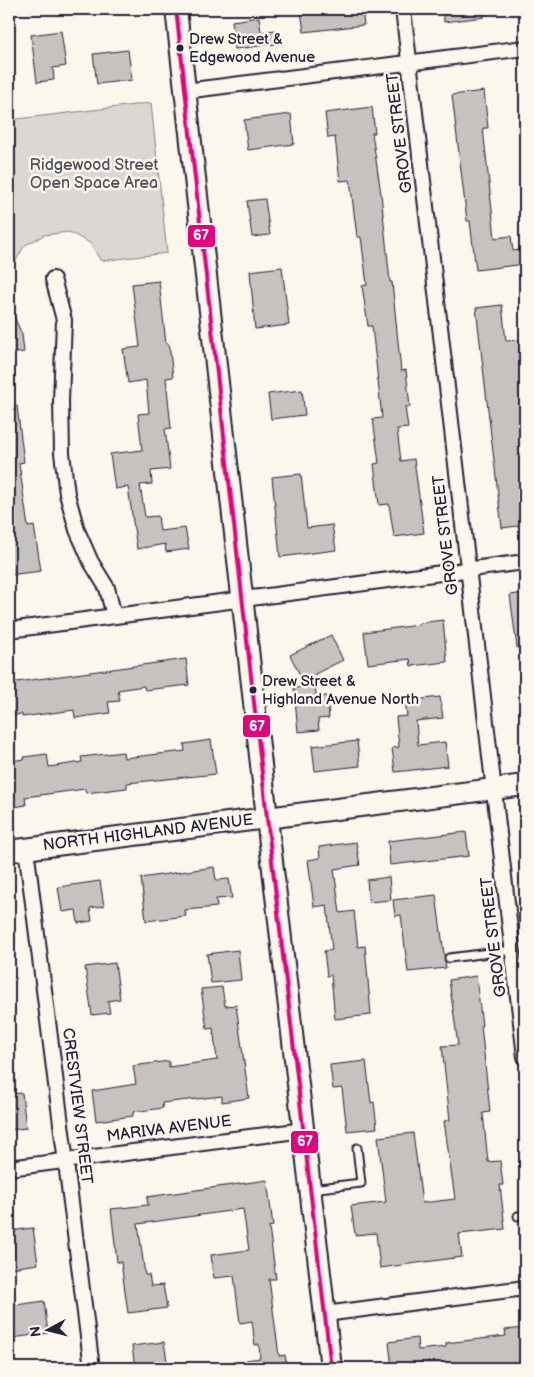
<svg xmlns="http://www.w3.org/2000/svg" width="534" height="1377" viewBox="0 0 534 1377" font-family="'Balsamiq Sans',sans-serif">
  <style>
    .green { fill: #dbd8d3; stroke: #7e7d87 }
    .building { fill: #c6c2c0; stroke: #22223b }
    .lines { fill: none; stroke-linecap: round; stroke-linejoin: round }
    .lane-casing { stroke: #22223b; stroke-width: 11 }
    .street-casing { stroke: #22223b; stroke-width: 18 }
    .secondary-casing { stroke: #22223b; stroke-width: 24 }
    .lane { stroke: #fbf7ec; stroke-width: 7 }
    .street { stroke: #fbf7ec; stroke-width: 14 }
    .secondary { stroke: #fbf7ec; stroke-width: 20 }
    .bus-1-casing { stroke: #fbf7ec; stroke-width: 8 }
    .bus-1 { stroke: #e5007d; stroke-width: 4 }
    .bus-dot { fill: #22223b; stroke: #fbf7ec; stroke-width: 2 }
    .labels { text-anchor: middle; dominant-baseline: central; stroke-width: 5; stroke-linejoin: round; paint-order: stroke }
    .bus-label { font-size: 15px; fill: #22223b; stroke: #fbf7ec; text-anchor: start }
    .street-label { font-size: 16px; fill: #22223b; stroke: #fbf7ec }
    .park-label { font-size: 16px; fill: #505061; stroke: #fbf7ec }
    .line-badge { stroke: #fbf7ec; stroke-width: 2 }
    .badge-label { font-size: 14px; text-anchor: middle; font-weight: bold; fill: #fff }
  </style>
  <rect width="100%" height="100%" fill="#fbf7ec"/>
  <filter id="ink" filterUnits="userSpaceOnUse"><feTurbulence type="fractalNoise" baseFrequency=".02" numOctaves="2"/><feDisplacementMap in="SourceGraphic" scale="10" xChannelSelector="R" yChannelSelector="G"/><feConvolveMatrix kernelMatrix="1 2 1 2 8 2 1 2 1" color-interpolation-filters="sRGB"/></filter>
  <g filter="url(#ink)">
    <polygon class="green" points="151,103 167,253 101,261 90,243 69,232 44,235 24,246 12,268 9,268 9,120"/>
    <g class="building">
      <polygon points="320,9 362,9 364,25 304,32 301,11"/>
      <polygon points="443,9 484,9 484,17 444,22"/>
      <polygon points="259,17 261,32 275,30 277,44 235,49 232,21"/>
      <polygon points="61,31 66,66 53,68 54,80 37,82 31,35"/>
      <polygon points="128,50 132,80 97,84 93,54"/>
      <polygon points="484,91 488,128 483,128 495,238 511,236 513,251 525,249 525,264 476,270 470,221 467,221 452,95"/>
      <polygon points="372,107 375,133 372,133 381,194 390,282 392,282 401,371 406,370 410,407 405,407 408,428 397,429 401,461 414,459 424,533 394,537 389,504 379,505 374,464 379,463 373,419 382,418 372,326 368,326 362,286 367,285 361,237 357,237 350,180 340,181 335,137 328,138 325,113"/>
      <polygon points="291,114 294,144 248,150 244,120"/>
      <polygon points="265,199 270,235 252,237 247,201"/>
      <polygon points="282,267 289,325 255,329 250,271"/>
      <polygon points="159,281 166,344 169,344 173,377 166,378 171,428 165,429 170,469 151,471 152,484 140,485 145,517 158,516 160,531 185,528 189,549 166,552 165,544 137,549 128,487 115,489 110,454 142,450 138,414 149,413 146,380 128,383 123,349 140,347 132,284"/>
      <polygon points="502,305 506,341 519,340 525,390 525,525 502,528 476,308"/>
      <polygon points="9,306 22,334 24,352 9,354"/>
      <polygon points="302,390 305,415 271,419 268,394"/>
      <polygon points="17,406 24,462 19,463 28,527 34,526 41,571 9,575 9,407"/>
      <polygon points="301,474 307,528 332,525 336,550 280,557 272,477"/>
      <polygon points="525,593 525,647 517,648 510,595"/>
      <polygon points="443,620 447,662 411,666 410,659 368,664 364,632 419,625 419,623"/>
      <polygon points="331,635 343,660 315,674 316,697 327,696 329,718 318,719 319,730 298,732 294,688 306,687 290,655"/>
      <polygon points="186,659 189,685 145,690 144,686 118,690 120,701 108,702 110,713 75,718 74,710 22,717 22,714 9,716 9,683"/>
      <polygon points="440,697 443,718 416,721 418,745 445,742 448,766 395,772 392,748 399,747 396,717 407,716 405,701"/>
      <polygon points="211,740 216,774 127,783 127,788 86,793 85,789 25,797 26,805 9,808 9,761 25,759 24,757 47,754 49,767 82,762 81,757 123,752 124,758 185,751 184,744"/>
      <polygon points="357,741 360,766 315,771 312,746"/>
      <polygon points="466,832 469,856 390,865 388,841"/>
      <polygon points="356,842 360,865 334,869 340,913 354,911 358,947 365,946 371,1015 335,1019 331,975 327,976 324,951 332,950 327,905 314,907 308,860 320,858 319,847"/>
      <polygon points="214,867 216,880 229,879 232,898 216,899 217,907 185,910 186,916 146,921 141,878"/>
      <polygon points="389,877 391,900 369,902 367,880"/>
      <polygon points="100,881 104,906 90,908 92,921 78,923 76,910 62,912 58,887"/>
      <polygon points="436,895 446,968 408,972 401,915 395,916 393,900"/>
      <polygon points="238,950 241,980 211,983 207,954"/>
      <polygon points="115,963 120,999 108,1001 110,1013 92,1015 85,967"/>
      <polygon points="476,976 482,1025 481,1025 490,1112 483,1113 488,1162 500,1161 503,1185 500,1185 505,1229 459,1234 462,1257 380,1268 376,1233 355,1235 351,1206 386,1202 378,1137 413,1133 422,1203 455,1199 444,1121 450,1120 442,1046 458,1045 449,980"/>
      <polygon points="222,987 225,1006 236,1005 249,1098 222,1102 222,1096 162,1103 163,1108 133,1112 133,1116 96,1121 92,1091 136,1084 133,1066 169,1061 169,1067 217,1060 213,1028 207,1029 201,989"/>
      <polygon points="366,1061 371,1103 374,1102 377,1128 347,1131 342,1088 333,1089 330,1065"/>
      <polygon points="22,1093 26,1128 9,1130 9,1094"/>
      <polygon points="267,1180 273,1226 269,1227 276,1279 269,1279 279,1356 285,1355 287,1368 246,1368 246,1360 260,1358 259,1344 255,1345 252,1321 240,1323 234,1276 214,1278 211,1255 249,1250 243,1209 138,1224 145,1275 149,1275 151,1286 163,1285 167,1308 128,1313 121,1262 117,1262 111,1209 148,1205 147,1197"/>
      <polygon points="33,1228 38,1264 11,1268 9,1231"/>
      <polygon points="44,1301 48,1333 12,1338 9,1306"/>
      <polygon points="525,1328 525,1362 490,1366 490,1368 462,1368 462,1364 428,1368 392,1368 389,1342 417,1338 418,1350 446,1347 446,1343 506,1336 505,1330"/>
      <polygon points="164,1342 168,1368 135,1368 132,1346"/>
    </g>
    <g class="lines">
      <defs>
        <g id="lane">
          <polyline points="449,958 513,950"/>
          <polyline points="311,1189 361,1183 357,1148"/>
          <polyline points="518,1216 525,1215"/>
        </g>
        <g id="street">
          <polyline points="403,9 525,1057"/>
          <polyline points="185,91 525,48"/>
          <polyline points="53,279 64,320 61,401 62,453 67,494 77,530 91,562 107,588 114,616"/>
          <polyline points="9,630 525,562"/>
          <polyline points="26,848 92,1368"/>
          <polyline points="9,1168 304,1130"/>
          <polyline points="325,1314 525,1288"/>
        </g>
        <g id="secondary">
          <polyline points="176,9 267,818 331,1368"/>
          <polyline points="9,851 525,785"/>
        </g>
      </defs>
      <use href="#lane" class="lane-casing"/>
      <use href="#street" class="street-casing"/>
      <use href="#secondary" class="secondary-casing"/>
      <use href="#lane" class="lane"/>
      <use href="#street" class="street"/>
      <use href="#secondary" class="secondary"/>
      <defs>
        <polyline id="bus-1" points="176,9 267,818 331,1368"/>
      </defs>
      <use href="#bus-1" class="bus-1-casing"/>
      <use href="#bus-1" class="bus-1"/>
    </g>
  </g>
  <g class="bus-dot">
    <circle cx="180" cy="48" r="4.5"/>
    <circle cx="253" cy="690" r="4.5"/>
  </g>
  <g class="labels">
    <g class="bus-label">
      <text x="189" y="39">Drew Street &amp;<tspan x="189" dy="18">Edgewood Avenue</tspan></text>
      <text x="262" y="681">Drew Street &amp;<tspan x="262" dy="18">Highland Avenue North</tspan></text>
    </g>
    <g class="street-label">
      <text transform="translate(400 133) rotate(-97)">GROVE STREET</text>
      <text transform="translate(446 535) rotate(-97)">GROVE STREET</text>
      <text transform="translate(148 833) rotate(-7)">NORTH HIGHLAND AVENUE</text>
      <text transform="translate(494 937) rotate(-97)">GROVE STREET</text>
      <text transform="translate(77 1106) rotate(83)">CRESTVIEW STREET</text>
      <text transform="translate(169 1129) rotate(-7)">MARIVA AVENUE</text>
    </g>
    <g class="park-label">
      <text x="94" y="165">Ridgewood Street<tspan x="94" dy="18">Open Space Area</tspan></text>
    </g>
  </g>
  <g class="line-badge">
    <rect x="187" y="224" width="29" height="24" rx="5" fill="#e5007d"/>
    <rect x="242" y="714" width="29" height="24" rx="5" fill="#e5007d"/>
    <rect x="290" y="1130" width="29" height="24" rx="5" fill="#e5007d"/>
  </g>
  <g class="badge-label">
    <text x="201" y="240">67</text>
    <text x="257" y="731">67</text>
    <text x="305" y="1146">67</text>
  </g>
  <rect width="534" height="1377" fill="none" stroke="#fbf7ec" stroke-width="30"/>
  <rect x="15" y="15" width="504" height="1347" fill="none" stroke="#22223b" stroke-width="2" filter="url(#ink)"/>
  <g transform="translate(48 1330) rotate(263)" stroke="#fbf7ec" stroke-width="4" paint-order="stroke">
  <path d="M0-4L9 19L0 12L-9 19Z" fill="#22223b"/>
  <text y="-8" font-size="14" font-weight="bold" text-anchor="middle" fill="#22223b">N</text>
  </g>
</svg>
